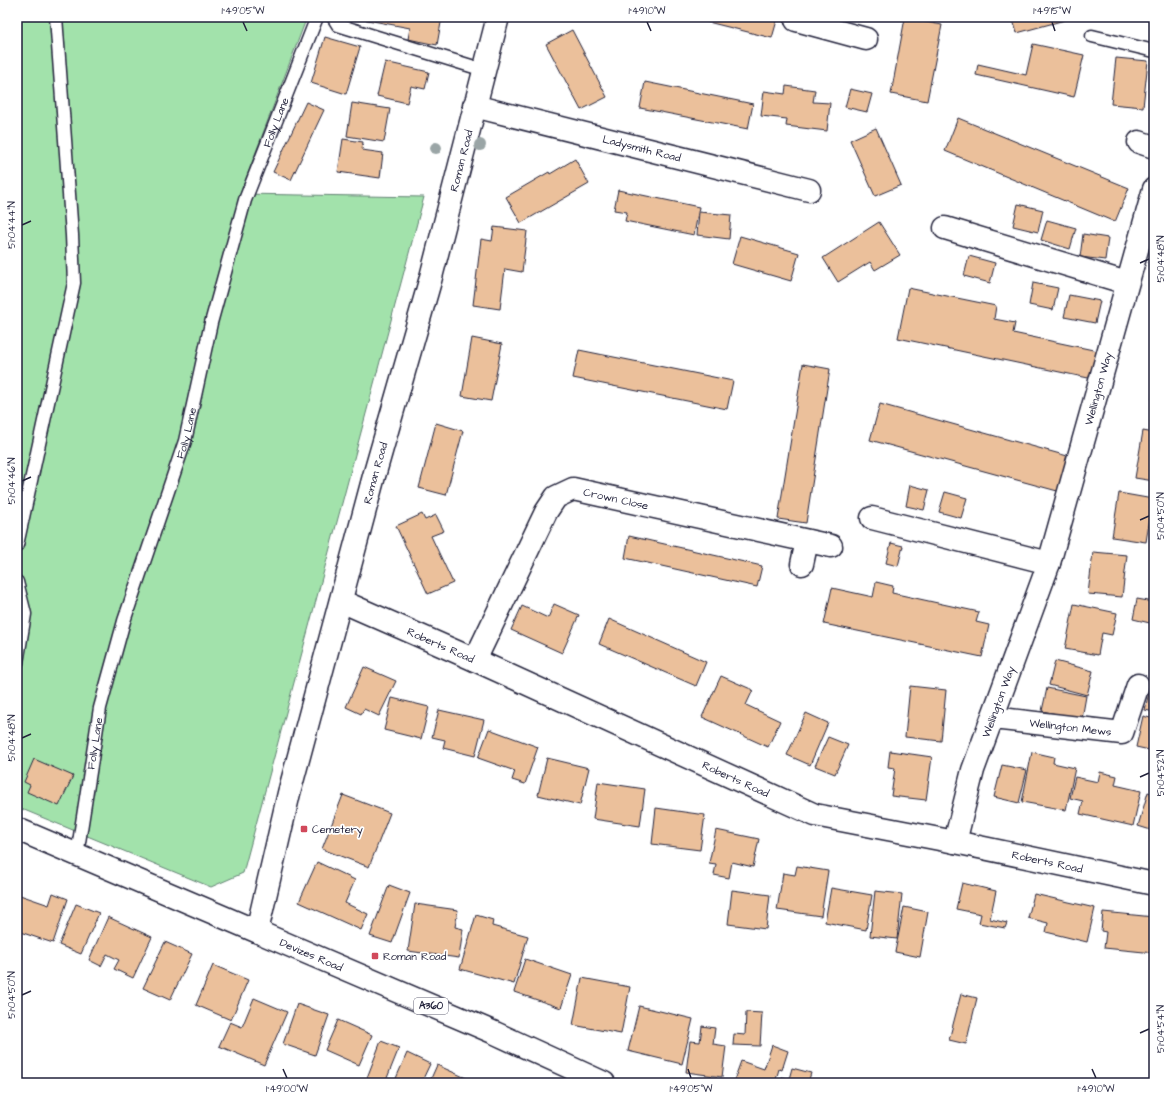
<svg xmlns="http://www.w3.org/2000/svg" width="1171" height="1100" viewBox="0 0 1171 1100" font-family="'Architects Daughter',sans-serif">
  <style>
    .green { fill: #a2e2ab; stroke: #628273 }
    .building { fill: #ebc09b; stroke: #22223b }
    .lines { fill: none; stroke-linecap: round; stroke-linejoin: round }
    .lane-casing { stroke: #22223b; stroke-width: 15 }
    .street-casing { stroke: #22223b; stroke-width: 25 }
    .primary-casing { stroke: #22223b; stroke-width: 25 }
    .lane { stroke: #fff; stroke-width: 12 }
    .street { stroke: #fff; stroke-width: 22 }
    .primary { stroke: #fff; stroke-width: 22 }
    .tree { fill: #9aa5a6 }
    .ticks { fill: none; stroke: #22223b; stroke-width: 1.5 }
    .poi-dot { fill: #d1495b; stroke: #fff; stroke-width: 1.5 }
    .labels { text-anchor: middle; dominant-baseline: central; stroke-width: 3.5; stroke-linejoin: round; paint-order: stroke }
    .shield { fill: #fff; stroke: #646476; stroke-width: 1 }
    .shield-label { font-size: 10px; font-weight: bold; fill: #22223b }
    .street-label { font-size: 11px; fill: #22223b; stroke: #fff }
    .poi-label { font-size: 11px; fill: #22223b; stroke: #fff; text-anchor: start }
    .neatline { fill: none; stroke: #22223b; stroke-width: 1.5 }
    .ticks-label { font-size: 10px; text-anchor: middle; fill: #22223b }
  </style>
  <rect width="100%" height="100%" fill="#fff"/>
  <filter id="ink" filterUnits="userSpaceOnUse"><feTurbulence type="fractalNoise" baseFrequency=".025" numOctaves="2"/><feDisplacementMap in="SourceGraphic" scale="8" xChannelSelector="R" yChannelSelector="G"/><feConvolveMatrix kernelMatrix="1 2 1 2 8 2 1 2 1" color-interpolation-filters="sRGB"/></filter>
  <g filter="url(#ink)">
    <polygon class="green" points="17,17 307,17 240,194 424,197 243,873 211,887 17,807"/>
    <g class="building">
      <polygon points="363,17 442,17 437,45 408,39 410,28 362,19"/>
      <polygon points="688,17 778,17 772,38"/>
      <polygon points="1012,17 1076,17 1017,33"/>
      <polygon points="905,18 942,25 927,101 891,94"/>
      <polygon points="572,30 607,97 581,110 546,44"/>
      <polygon points="325,37 360,47 346,94 311,83"/>
      <polygon points="1033,44 1084,55 1074,97 976,75 978,64 1026,75"/>
      <polygon points="1116,58 1148,61 1143,107 1111,104"/>
      <polygon points="385,62 429,72 425,89 411,86 407,103 377,96"/>
      <polygon points="645,82 753,104 748,129 640,108"/>
      <polygon points="786,86 815,90 813,102 830,103 827,131 786,126 787,119 761,116 764,91 785,94"/>
      <polygon points="850,89 872,94 867,112 845,107"/>
      <polygon points="306,102 324,110 291,180 273,172"/>
      <polygon points="352,103 390,109 384,142 347,136"/>
      <polygon points="958,118 1129,188 1115,222 945,151"/>
      <polygon points="876,128 901,185 875,196 850,140"/>
      <polygon points="343,139 363,142 362,150 383,153 380,178 338,172"/>
      <polygon points="575,159 589,184 521,223 506,197 549,172 550,174"/>
      <polygon points="618,190 699,207 694,235 625,221 627,212 614,210"/>
      <polygon points="1018,204 1043,210 1038,232 1013,226"/>
      <polygon points="699,212 731,215 729,239 697,235"/>
      <polygon points="1047,220 1076,228 1070,249 1041,240"/>
      <polygon points="879,222 900,255 875,270 870,262 838,282 823,258"/>
      <polygon points="494,227 527,231 522,272 505,269 500,309 473,305 481,239 492,241"/>
      <polygon points="1083,234 1108,238 1105,260 1080,257"/>
      <polygon points="740,236 799,253 791,281 732,264"/>
      <polygon points="969,256 995,263 990,283 964,276"/>
      <polygon points="1033,283 1058,288 1053,310 1029,305"/>
      <polygon points="908,288 996,306 994,319 1015,323 1013,333 1098,351 1093,379 898,338"/>
      <polygon points="1069,295 1100,301 1095,323 1064,317"/>
      <polygon points="472,338 502,344 491,401 462,396"/>
      <polygon points="579,350 733,381 727,409 573,378"/>
      <polygon points="803,364 830,369 806,523 778,519"/>
      <polygon points="1153,382 1154,382 1154,423 1151,423"/>
      <polygon points="880,404 1071,457 1061,492 870,440"/>
      <polygon points="436,423 463,431 446,495 419,488"/>
      <polygon points="1143,431 1154,433 1154,481 1135,478"/>
      <polygon points="910,485 929,490 924,510 906,506"/>
      <polygon points="945,492 967,498 961,518 939,512"/>
      <polygon points="1119,493 1153,499 1146,542 1112,537"/>
      <polygon points="422,514 425,520 436,515 444,531 431,536 453,583 428,594 396,526"/>
      <polygon points="629,536 762,566 757,587 625,558"/>
      <polygon points="891,543 903,546 898,566 886,563"/>
      <polygon points="1093,552 1127,555 1122,597 1088,594"/>
      <polygon points="876,582 893,586 892,593 979,612 976,622 989,625 982,657 824,624 832,588 873,597"/>
      <polygon points="1137,599 1154,602 1154,624 1133,619"/>
      <polygon points="554,604 579,615 562,653 511,630 522,606 548,618"/>
      <polygon points="1074,604 1117,613 1112,635 1102,633 1098,655 1065,649"/>
      <polygon points="609,619 706,662 696,686 599,644"/>
      <polygon points="1055,661 1093,671 1087,695 1049,685"/>
      <polygon points="364,667 396,681 379,716 364,709 361,714 346,707"/>
      <polygon points="721,676 753,690 746,705 780,721 768,747 702,717"/>
      <polygon points="1152,679 1154,680 1154,712 1145,710"/>
      <polygon points="910,686 946,690 941,741 905,737"/>
      <polygon points="1047,688 1086,696 1082,719 1042,711"/>
      <polygon points="392,698 429,707 421,739 384,730"/>
      <polygon points="439,710 484,720 475,756 443,748 445,740 432,737"/>
      <polygon points="806,713 828,723 810,765 787,755"/>
      <polygon points="1143,716 1154,719 1154,751 1136,747"/>
      <polygon points="489,729 538,747 525,784 512,780 515,771 478,758"/>
      <polygon points="828,737 848,745 835,774 815,766"/>
      <polygon points="890,751 932,757 926,800 891,796 895,768 888,767"/>
      <polygon points="1032,752 1054,757 1053,763 1075,768 1066,810 1022,802"/>
      <polygon points="547,758 589,768 580,805 538,795"/>
      <polygon points="34,759 73,776 59,806 27,792 30,785 24,782"/>
      <polygon points="1002,765 1027,770 1019,803 994,797"/>
      <polygon points="1100,772 1117,776 1115,785 1141,791 1133,826 1080,814 1083,801 1070,798 1075,777 1098,782"/>
      <polygon points="598,782 645,789 640,826 593,819"/>
      <polygon points="1148,792 1154,794 1154,831 1138,826"/>
      <polygon points="343,795 390,813 369,867 322,849"/>
      <polygon points="656,808 705,815 700,850 652,844"/>
      <polygon points="716,830 759,839 753,867 732,862 729,878 714,875 716,864 709,863"/>
      <polygon points="317,862 355,880 345,903 368,914 361,930 299,902"/>
      <polygon points="797,866 828,871 821,916 777,910 783,873 795,875"/>
      <polygon points="962,883 996,891 990,919 1007,923 1005,928 979,923 981,914 956,909"/>
      <polygon points="389,885 410,893 392,943 370,936"/>
      <polygon points="831,888 872,895 866,930 825,922"/>
      <polygon points="732,890 770,895 766,929 728,924"/>
      <polygon points="875,891 902,894 897,939 870,936"/>
      <polygon points="53,893 68,899 53,943 17,931 17,894 49,905"/>
      <polygon points="1034,894 1095,908 1087,942 1046,932 1048,923 1028,918"/>
      <polygon points="76,904 99,913 81,954 59,945"/>
      <polygon points="415,904 458,910 455,927 463,929 459,958 408,951"/>
      <polygon points="904,907 928,912 920,957 895,952"/>
      <polygon points="1103,912 1154,917 1154,953 1104,948 1106,932 1101,931"/>
      <polygon points="476,915 493,920 492,926 528,936 514,984 460,969"/>
      <polygon points="108,917 152,937 133,978 114,969 119,960 107,954 101,966 89,960"/>
      <polygon points="165,942 192,954 170,1000 143,988"/>
      <polygon points="525,959 572,975 561,1008 514,992"/>
      <polygon points="213,965 248,980 231,1020 196,1005"/>
      <polygon points="582,978 630,987 621,1034 573,1025"/>
      <polygon points="961,994 977,998 966,1044 949,1040"/>
      <polygon points="254,998 287,1012 264,1065 219,1046 230,1022 242,1027"/>
      <polygon points="297,1004 329,1015 315,1055 283,1044"/>
      <polygon points="639,1006 693,1019 682,1064 628,1051"/>
      <polygon points="746,1012 762,1013 760,1046 733,1045 734,1034 745,1035"/>
      <polygon points="338,1020 372,1035 359,1065 325,1050"/>
      <polygon points="702,1026 715,1028 713,1044 726,1046 722,1077 686,1072 690,1041 700,1042"/>
      <polygon points="381,1041 399,1048 385,1083 365,1083"/>
      <polygon points="772,1045 788,1051 782,1070 779,1069 775,1083 733,1083 741,1061 764,1069"/>
      <polygon points="407,1053 430,1064 421,1083 394,1083"/>
      <polygon points="437,1065 477,1083 429,1083"/>
      <polygon points="792,1068 811,1073 808,1083 781,1083 782,1077 789,1079"/>
    </g>
    <g class="lines">
      <defs>
        <g id="lane">
          <polyline points="333,17 338,25 484,70"/>
          <polyline points="1092,36 1154,51"/>
          <polyline points="17,545 74,283 72,235 56,17"/>
          <polyline points="17,582 25,614 17,663"/>
          <path id="s1" d="M77 855 100 708 124 621 185 441 211 323 245 200 317 17"/>
        </g>
        <g id="street">
          <polyline points="797,17 796,20 866,39"/>
          <path id="s2" d="M474 106 809 190"/>
          <polyline points="1139,142 1154,147"/>
          <polyline points="945,228 1127,283"/>
          <polyline points="872,518 1049,563"/>
          <polyline points="802,564 807,541"/>
          <path id="s3" d="M341 601 475 660 815 815 955 842 1154 884"/>
          <path id="s4" d="M475 660 546 512 556 497 573 489 831 546"/>
          <path id="s5" d="M993 718 1122 733 1138 685"/>
          <path id="s6" d="M955 842 973 770 1049 563 1154 189"/>
          <path id="s7" d="M257 931 289 793 374 476 430 281 498 17"/>
        </g>
        <g id="primary">
          <path id="s8" d="M17 829 495 1033 604 1083"/>
        </g>
      </defs>
      <use href="#lane" class="lane-casing"/>
      <use href="#street" class="street-casing"/>
      <use href="#primary" class="primary-casing"/>
      <use href="#lane" class="lane"/>
      <use href="#street" class="street"/>
      <use href="#primary" class="primary"/>
    </g>
    <g class="tree">
      <circle cx="480" cy="145" r="6"/>
      <circle cx="436" cy="148" r="6"/>
    </g>
  </g>
  <path class="ticks" d="M243 22 247 31M647 22 651 31M1052 22 1055 31M22 225 31 221M1140 263 1149 259M22 481 31 477M1140 520 1149 516M22 738 31 734M1140 777 1149 773M22 995 31 991M1140 1033 1149 1029M283 1069 287 1078M688 1069 691 1078M1092 1069 1096 1078"/>
  <g class="poi-dot">
    <rect x="300" y="825" width="8" height="8" rx="2"/>
    <rect x="371" y="952" width="8" height="8" rx="2"/>
  </g>
  <g class="labels">
    <rect class="shield" x="414" y="998" width="34" height="16" rx="3"/>
    <g class="shield-label">
      <text x="431" y="1006">A360</text>
    </g>
    <g class="street-label">
      <text stroke="none"><textPath href="#s1" startOffset="761">Folly Lane</textPath></text>
      <text stroke="none"><textPath href="#s2" startOffset="173">Ladysmith Road</textPath></text>
      <text stroke="none"><textPath href="#s7" startOffset="797">Roman Road</textPath></text>
      <text stroke="none"><textPath href="#s6" startOffset="476">Wellington Way</textPath></text>
      <text stroke="none"><textPath href="#s1" startOffset="437">Folly Lane</textPath></text>
      <text stroke="none"><textPath href="#s7" startOffset="473">Roman Road</textPath></text>
      <text stroke="none"><textPath href="#s4" startOffset="245">Crown Close</textPath></text>
      <text stroke="none"><textPath href="#s3" startOffset="109">Roberts Road</textPath></text>
      <text stroke="none"><textPath href="#s6" startOffset="147">Wellington Way</textPath></text>
      <text stroke="none"><textPath href="#s5" startOffset="78">Wellington Mews</textPath></text>
      <text stroke="none"><textPath href="#s1" startOffset="113">Folly Lane</textPath></text>
      <text stroke="none"><textPath href="#s3" startOffset="433">Roberts Road</textPath></text>
      <text stroke="none"><textPath href="#s3" startOffset="757">Roberts Road</textPath></text>
      <text stroke="none"><textPath href="#s8" startOffset="320">Devizes Road</textPath></text>
    </g>
    <g class="poi-label">
      <text x="312" y="829">Cemetery</text>
      <text x="383" y="956">Roman Road</text>
    </g>
  </g>
  <rect width="1171" height="1100" fill="none" stroke="#fff" stroke-width="44"/>
  <rect x="22" y="22" width="1127" height="1056" class="neatline"/>
  <g class="ticks-label">
    <text x="243" y="14">1°49'05"W</text>
    <text x="647" y="14">1°49'10"W</text>
    <text x="1052" y="14">1°49'15"W</text>
    <text transform="translate(11 225) rotate(-90)" y="4">51°04'44"N</text>
    <text transform="translate(1160 259) rotate(-90)" y="4">51°04'48"N</text>
    <text transform="translate(11 481) rotate(-90)" y="4">51°04'46"N</text>
    <text transform="translate(1160 516) rotate(-90)" y="4">51°04'50"N</text>
    <text transform="translate(11 738) rotate(-90)" y="4">51°04'48"N</text>
    <text transform="translate(1160 773) rotate(-90)" y="4">51°04'52"N</text>
    <text transform="translate(11 995) rotate(-90)" y="4">51°04'50"N</text>
    <text transform="translate(1160 1029) rotate(-90)" y="4">51°04'54"N</text>
    <text x="287" y="1092">1°49'00"W</text>
    <text x="691" y="1092">1°49'05"W</text>
    <text x="1096" y="1092">1°49'10"W</text>
  </g>
</svg>
